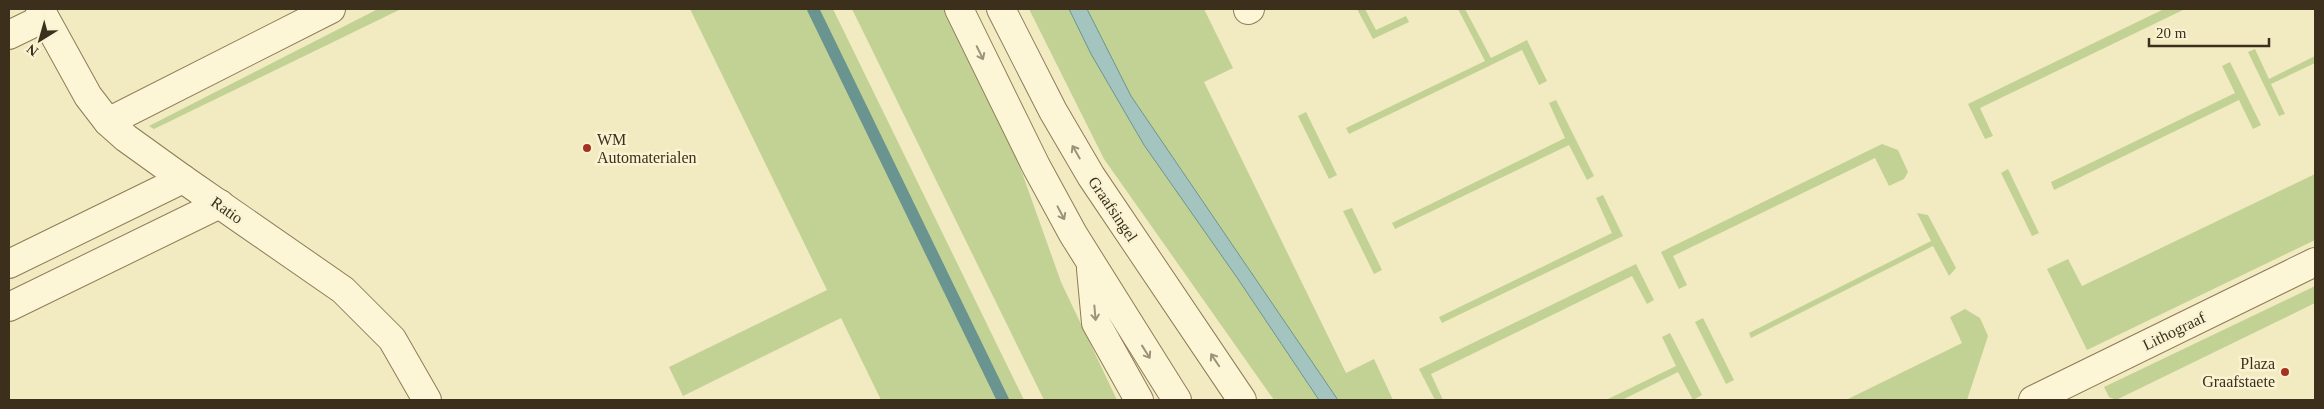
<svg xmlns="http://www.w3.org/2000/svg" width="2324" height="409" viewBox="0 0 2324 409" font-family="Georgia,serif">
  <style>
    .green { fill: #c2d194 }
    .water { fill: #a4c4bf; stroke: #6a948f }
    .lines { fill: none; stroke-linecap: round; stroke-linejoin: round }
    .stream { stroke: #6a948f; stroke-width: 12 }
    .minor-casing { stroke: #8e7c57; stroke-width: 30 }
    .minor { stroke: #fcf6d6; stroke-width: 28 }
    .oneway { stroke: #9c9379 }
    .poi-dot { fill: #a33221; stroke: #f9f3d2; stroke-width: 2 }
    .labels { text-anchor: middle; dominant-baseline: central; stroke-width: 5; stroke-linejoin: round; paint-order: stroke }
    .poi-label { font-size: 16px; fill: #3c301c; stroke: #f9f3d2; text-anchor: start }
    .street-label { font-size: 16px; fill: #3c301c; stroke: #f9f3d2 }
  </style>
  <rect width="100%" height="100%" fill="#f2ebc2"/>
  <g class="green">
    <polygon points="378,9 401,9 154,129 149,126"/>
    <polygon points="690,9 833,9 1024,400 881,400 841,318 683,396 669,367 827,290"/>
    <polygon points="852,9 948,9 1010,139 1061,282 1117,400 1044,400"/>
    <polygon points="1029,9 1069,9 1091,54 1144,145 1238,279 1319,400 1274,400 1104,159"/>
    <polygon points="1087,9 1204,9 1233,68 1204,82 1346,373 1374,359 1393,400 1338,400 1131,96"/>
    <polygon points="1357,9 1365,9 1376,30 1406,16 1409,22 1373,39"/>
    <polygon points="1458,9 1465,9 1491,58 1527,40 1547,81 1539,85 1522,50 1349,134 1346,128 1485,61"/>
    <polygon points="2164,9 2185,9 1980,108 1993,136 1985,139 1968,104"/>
    <polygon points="2255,49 2269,79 2315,56 2315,63 2271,84 2285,114 2279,116 2248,52"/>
    <polygon points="2230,62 2261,125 2253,129 2239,100 2054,190 2051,182 2235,93 2222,66"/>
    <polygon points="1556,100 1594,176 1587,180 1569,145 1395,229 1392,223 1565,138 1549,103"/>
    <polygon points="1306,112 1337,175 1329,179 1298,116"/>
    <polygon points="1882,144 1898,150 1908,172 1904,179 1889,186 1875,158 1673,256 1687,285 1679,289 1661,252"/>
    <polygon points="2008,169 2039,233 2032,236 2001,173"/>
    <polygon points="2315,174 2315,240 2087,350 2047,269 2068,259 2082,286"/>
    <polygon points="1603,195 1623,236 1442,323 1439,317 1612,233 1596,198"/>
    <polygon points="1352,208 1382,270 1374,274 1343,211"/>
    <polygon points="1917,213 1928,215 1956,268 1949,276 1933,246 1751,338 1749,333 1931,241"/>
    <polygon points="1636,264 1654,300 1647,304 1632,276 1431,374 1443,400 1435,400 1419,369"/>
    <polygon points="2315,286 2315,303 2116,400 2109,397 2104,387"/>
    <polygon points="1965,309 1980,318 1988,336 1967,400 1846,400 1962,343 1950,317"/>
    <polygon points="1703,318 1734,380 1726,384 1695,322"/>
    <polygon points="1670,333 1702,395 1693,400 1678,372 1622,400 1606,400 1676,366 1662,337"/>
  </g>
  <polygon class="water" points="1069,9 1087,9 1131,96 1338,400 1319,400 1238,279 1144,145 1091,54"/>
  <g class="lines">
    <polyline class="stream" points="813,9 1003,400"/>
    <defs>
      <g id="minor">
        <polyline points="40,9 88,96 108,122 126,138 183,179 343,290 392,339 427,400"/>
        <polyline points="959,9 1036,166 1073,234 1177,400"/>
        <polyline points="1001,9 1053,111 1091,176 1242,400"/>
        <polyline points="1248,10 1250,9"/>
        <polyline points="9,35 44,18"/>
        <polyline points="108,122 331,9"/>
        <polyline points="9,264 183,179"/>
        <polyline points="1091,269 1096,323 1139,400"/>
        <polyline points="9,307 220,204"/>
        <polyline points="2033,400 2315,262"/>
      </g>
    </defs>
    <use href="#minor" class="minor-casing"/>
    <use href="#minor" class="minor"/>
  </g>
  <defs><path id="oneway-shaft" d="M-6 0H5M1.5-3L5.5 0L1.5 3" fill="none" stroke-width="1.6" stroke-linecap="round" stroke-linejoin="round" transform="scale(1.25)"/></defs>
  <g class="oneway">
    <use href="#oneway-shaft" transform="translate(980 53) rotate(64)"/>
    <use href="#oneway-shaft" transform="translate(1076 152) rotate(-120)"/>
    <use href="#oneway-shaft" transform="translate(1061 213) rotate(62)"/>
    <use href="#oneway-shaft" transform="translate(1095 313) rotate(85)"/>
    <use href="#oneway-shaft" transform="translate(1146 352) rotate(58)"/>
    <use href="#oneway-shaft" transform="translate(1215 360) rotate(-124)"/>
  </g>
  <g class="poi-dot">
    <circle cx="587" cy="148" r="5"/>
    <circle cx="2285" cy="372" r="5"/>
  </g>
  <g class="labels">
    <g class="poi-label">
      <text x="597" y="139">WM<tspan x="597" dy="18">Automaterialen</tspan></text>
      <text x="2275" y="363" text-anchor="end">Plaza<tspan x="2275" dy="18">Graafstaete</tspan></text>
    </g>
    <g class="street-label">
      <text transform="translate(1113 209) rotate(56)">Graafsingel</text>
      <text transform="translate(227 210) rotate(35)">Ratio</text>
      <text transform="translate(2174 331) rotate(-26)">Lithograaf</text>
    </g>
  </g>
  <rect width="2324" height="409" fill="none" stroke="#3c301c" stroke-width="20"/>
  <g transform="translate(40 40) rotate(217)" stroke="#f9f3d2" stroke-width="4" paint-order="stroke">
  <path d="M0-4L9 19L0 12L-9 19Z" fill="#3c301c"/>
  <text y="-8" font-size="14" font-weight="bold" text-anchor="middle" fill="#3c301c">N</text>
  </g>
  <path d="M2149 38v8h120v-8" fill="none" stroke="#3c301c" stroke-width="2.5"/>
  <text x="2156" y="38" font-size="15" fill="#3c301c" stroke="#f9f3d2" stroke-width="4" paint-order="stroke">20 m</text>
</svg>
